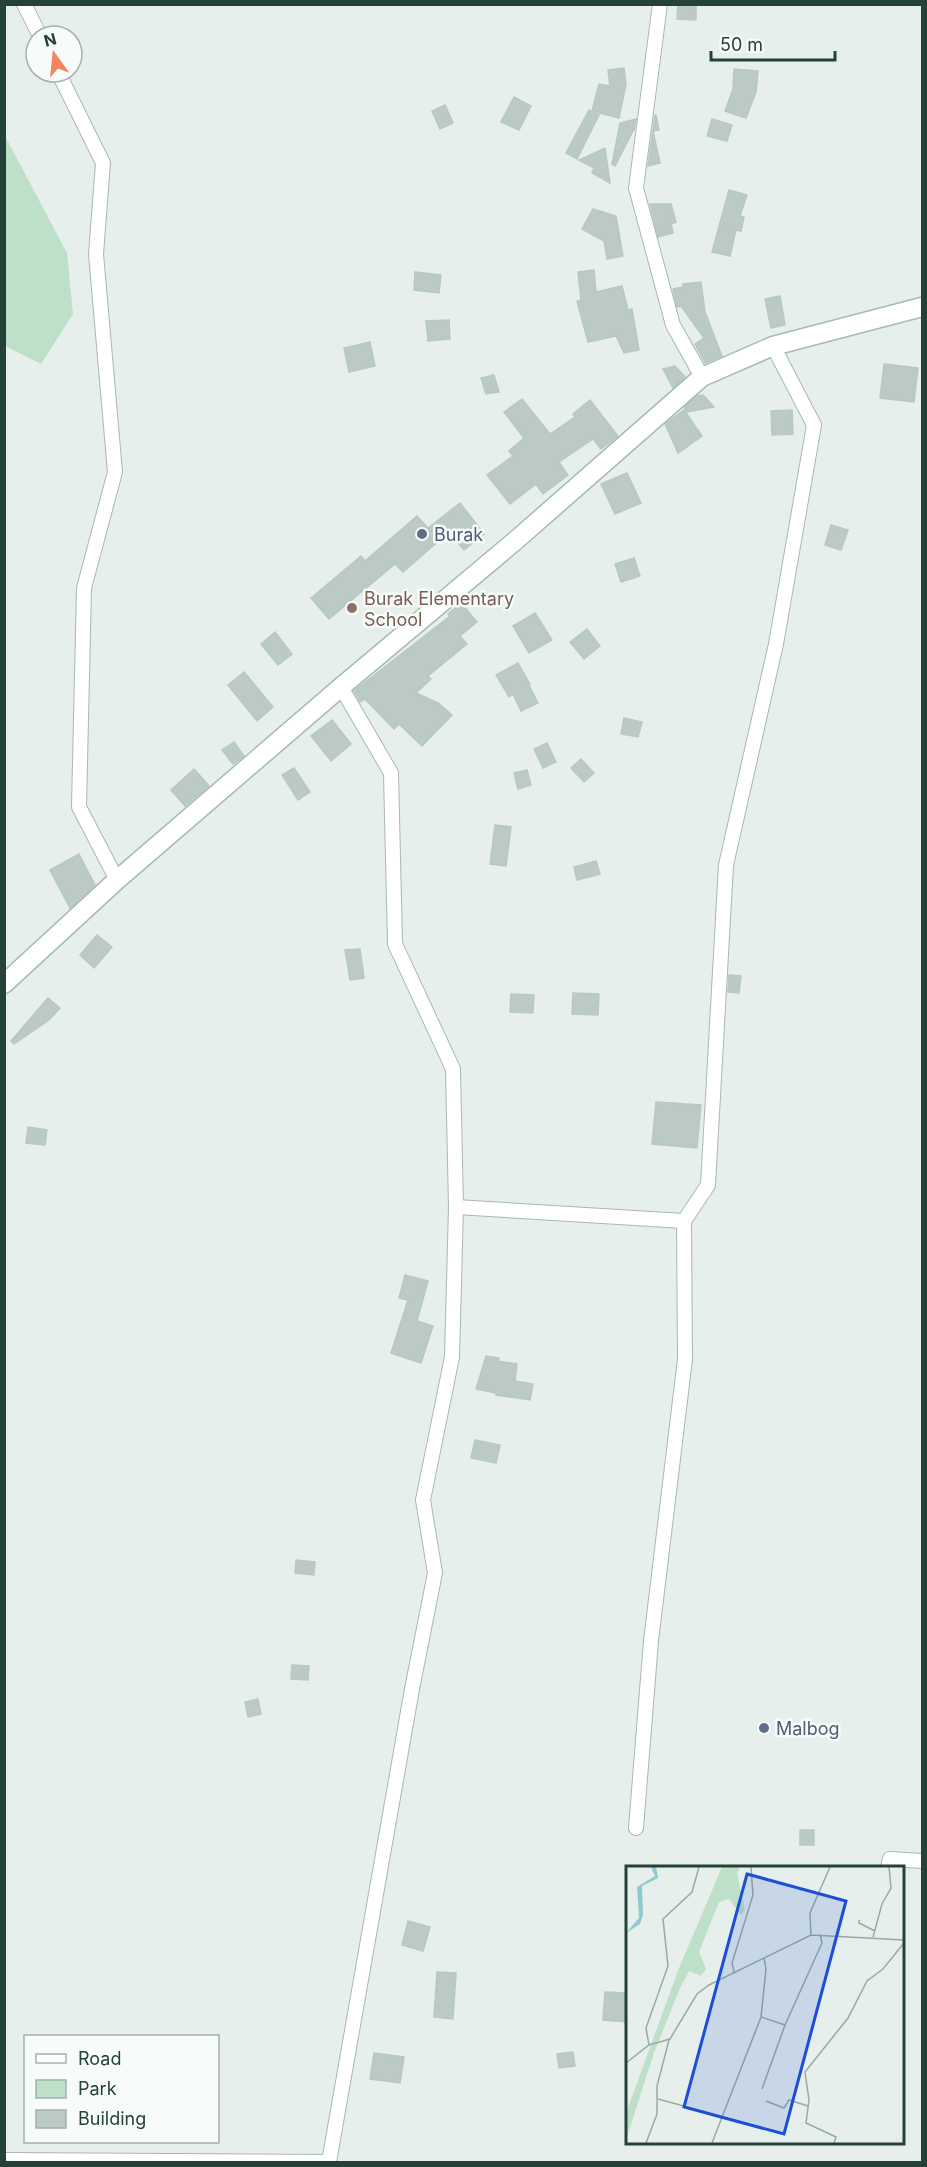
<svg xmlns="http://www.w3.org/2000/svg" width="927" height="2167" viewBox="0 0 927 2167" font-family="Inter,sans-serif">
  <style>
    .green { fill: #bfe0c8 }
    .building { fill: #bbcac4; stroke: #b8c9c2; stroke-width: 1.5 }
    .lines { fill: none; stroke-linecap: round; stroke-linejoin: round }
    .street-casing { stroke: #a8b8b2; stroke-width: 16 }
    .secondary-casing { stroke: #a4bbb3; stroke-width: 21 }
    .street { stroke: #fff; stroke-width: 14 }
    .secondary { stroke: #fff; stroke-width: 18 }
    .service-dot { fill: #5c6f8a; stroke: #f7fbf9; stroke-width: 2 }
    .education-dot { fill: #8d6e63; stroke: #f7fbf9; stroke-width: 2 }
    .labels { text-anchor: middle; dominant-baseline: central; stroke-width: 5; stroke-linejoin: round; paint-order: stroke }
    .service-label { font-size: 18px; fill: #4e5e75; stroke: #f7fbf9; text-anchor: start }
    .education-label { font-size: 18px; fill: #785e54; stroke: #f7fbf9; text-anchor: start }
    .inset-road { fill: none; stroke: #98aaa4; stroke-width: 1.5 }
    .view { fill: #1d4ed8; fill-opacity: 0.15; stroke: #1d4ed8; stroke-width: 3 }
    .inset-edge { fill: none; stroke: #24423a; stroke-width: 3 }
  </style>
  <rect width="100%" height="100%" fill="#e6efeb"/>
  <polygon class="green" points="5,136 67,253 73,314 41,364 5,346"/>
  <g class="building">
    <polygon points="678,4 696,4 696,20 677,19"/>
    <polygon points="624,68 626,84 619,118 592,111 599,84 610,86 608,70"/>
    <polygon points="734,69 758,71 756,92 746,118 725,111 733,89"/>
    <polygon points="514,97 531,106 519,130 501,122"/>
    <polygon points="445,105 453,123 440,129 432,111"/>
    <polygon points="589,110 599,115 577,159 566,153"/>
    <polygon points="655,115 656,115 659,130 653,131 660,163 648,166"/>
    <polygon points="636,119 634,131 634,129 615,166 612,164 620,123"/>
    <polygon points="712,119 732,125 727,141 707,136"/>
    <polygon points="605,148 610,183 592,173 594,168 579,160"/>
    <polygon points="729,190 747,195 740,216 744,217 741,231 736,230 730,256 712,252"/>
    <polygon points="650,204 671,204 676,222 671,224 673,233 658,237"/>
    <polygon points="593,209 616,216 623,256 607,259 604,241 582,229"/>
    <polygon points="594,270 596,292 622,286 628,310 632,309 639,350 624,353 616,336 588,342 577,301 581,300 578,272"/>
    <polygon points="415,272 441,275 439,293 414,290"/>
    <polygon points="701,282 705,312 722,356 705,363 695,344 704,338 681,306 677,307 673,289 683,287 683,284"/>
    <polygon points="780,296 785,325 771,328 765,299"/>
    <polygon points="449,320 450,339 428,341 426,321"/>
    <polygon points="370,342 375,366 349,372 344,348"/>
    <polygon points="884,364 918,368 914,402 880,398"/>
    <polygon points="675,366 685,377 673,388 663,369"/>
    <polygon points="494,375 499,392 486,394 481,378"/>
    <polygon points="703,395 714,407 687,412 684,407 697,396"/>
    <polygon points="522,399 550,434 575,417 573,414 590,400 618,436 601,449 593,439 559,462 568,475 543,494 536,484 510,504 487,475 513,456 509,451 524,438 504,412"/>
    <polygon points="684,410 702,436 678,453 665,424"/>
    <polygon points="792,410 793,434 772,435 771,411"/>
    <polygon points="627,473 641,503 615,514 601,484"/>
    <polygon points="460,503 484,534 464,550 449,532 403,572 395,564 329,619 311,598 361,556 365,561 417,516 428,528"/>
    <polygon points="831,525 848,530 841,550 825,545"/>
    <polygon points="634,558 640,576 621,582 615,564"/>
    <polygon points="461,603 477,622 460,636 467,644 428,676 431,679 416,693 438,703 452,715 422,746 399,724 394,729 365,699 360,702 354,691 450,616 448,614"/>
    <polygon points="535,613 552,640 529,653 513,626"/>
    <polygon points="587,629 600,646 584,659 570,642"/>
    <polygon points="275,632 292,654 278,665 261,644"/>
    <polygon points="518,663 530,684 529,685 538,703 521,711 513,694 509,697 496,675"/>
    <polygon points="244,672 273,707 257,721 228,685"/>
    <polygon points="624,718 642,722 638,737 621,734"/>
    <polygon points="332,720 351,744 331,761 311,736"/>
    <polygon points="234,742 244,756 233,764 222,750"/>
    <polygon points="547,743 556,762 543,768 534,749"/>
    <polygon points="581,759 594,773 584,782 571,768"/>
    <polygon points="294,768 310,792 298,800 282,775"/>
    <polygon points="194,769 209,786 185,806 171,790"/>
    <polygon points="527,770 531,785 518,789 514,773"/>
    <polygon points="495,825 511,827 506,866 490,864"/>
    <polygon points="79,854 95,885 70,908 50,870"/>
    <polygon points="596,861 600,874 577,880 574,867"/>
    <polygon points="97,935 112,947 94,968 80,955"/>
    <polygon points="360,949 364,978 350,980 345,950"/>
    <polygon points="729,975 741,976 739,993 728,992"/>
    <polygon points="573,993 599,994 598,1015 572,1014"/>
    <polygon points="511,994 534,995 533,1013 510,1012"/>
    <polygon points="48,998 60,1008 49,1020 14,1044 11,1041"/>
    <polygon points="656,1102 701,1105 697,1148 652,1144"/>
    <polygon points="28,1127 47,1130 45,1145 26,1143"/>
    <polygon points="405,1275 428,1281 417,1321 433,1326 421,1363 391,1353 408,1300 399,1298"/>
    <polygon points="486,1356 499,1358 498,1361 517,1364 515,1381 533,1384 530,1400 496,1395 496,1393 476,1389"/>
    <polygon points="475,1440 500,1445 496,1463 471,1458"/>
    <polygon points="296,1560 315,1562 314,1575 295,1573"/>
    <polygon points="292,1665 309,1666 308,1680 291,1679"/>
    <polygon points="258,1699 261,1714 248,1717 245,1702"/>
    <rect x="800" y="1830" width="14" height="15"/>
    <polygon points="408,1921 430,1927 423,1951 402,1945"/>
    <polygon points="437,1972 456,1973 453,2019 434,2017"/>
    <polygon points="605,1992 627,1993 627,2022 603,2020"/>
    <polygon points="573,2052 575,2066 559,2068 557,2054"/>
    <polygon points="374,2053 404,2057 400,2083 370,2079"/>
  </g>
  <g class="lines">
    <defs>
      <g id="street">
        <polyline points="24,4 40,36"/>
        <polyline points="660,4 636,188 673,325 702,377"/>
        <polyline points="58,72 103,163 96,254 115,472 84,588 79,807 117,880"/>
        <polyline points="456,1207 684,1221 685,1359 651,1641 636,1828"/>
        <polyline points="684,1221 708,1185 726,865 776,644 814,425 773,346"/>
        <polyline points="888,1867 890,1859 922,1861"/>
        <polyline points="4,2160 329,2162"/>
        <polyline points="329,2162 412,1689 435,1573 423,1500 452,1357 456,1207 453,1069 395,944 391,773 341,687"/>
      </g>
      <polyline id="secondary" points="4,984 117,880 341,687 515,541 702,377 773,346 922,307"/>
    </defs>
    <use href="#street" class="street-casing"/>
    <use href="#secondary" class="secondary-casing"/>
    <use href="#street" class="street"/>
    <use href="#secondary" class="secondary"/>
  </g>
  <g class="service-dot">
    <circle cx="422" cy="534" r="6"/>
    <circle cx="764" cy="1728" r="6"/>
  </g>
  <circle class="education-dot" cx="352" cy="608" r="6"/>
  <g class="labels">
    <g class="service-label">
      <text x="434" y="534">Burak</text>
      <text x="776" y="1728">Malbog</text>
    </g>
    <g class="education-label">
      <text x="364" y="598">Burak Elementary<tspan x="364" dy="21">School</tspan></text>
    </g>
  </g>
  <g transform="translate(626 1866)">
    <rect width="278" height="278" fill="#e6efeb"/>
    <path d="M96 1H114L111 8 119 44 115 49 103 33 93 36 73 86 80 103 75 110 63 105 54 122 28 187 0 274V247L53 102Z" fill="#bfe0c8"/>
    <path d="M25 1H30L32 12 16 20 17 49 14 58 0 67 13 52 11 21 29 10Z" fill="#8ec9d4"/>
    <path class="inset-road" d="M233 54V57L249 65M185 69 184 47 204 1M247 71 256 38 265 22 263 1M108 106 106 97 127 29 125 1M135 151 159 159 136 223M159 159 196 77 194 68M23 179 20 162 42 100 37 53 66 26 73 1M0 197 23 179 44 173 71 128 83 119 185 69 278 74M32 233 94 250M140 235 158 242 163 234 182 240M20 277 31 248V220L43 174M86 277 135 151 140 103 138 92M208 277 210 271 180 257 183 234 179 206 222 152 241 115 257 103 278 77"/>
    <path class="view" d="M121 8 220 35 158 268 58 241Z"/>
    <rect width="278" height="278" class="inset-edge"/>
  </g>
  <rect width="927" height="2167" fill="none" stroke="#24423a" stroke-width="12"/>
  <rect x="24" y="2035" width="195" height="108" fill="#f7fbf9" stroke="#a3b1ad" stroke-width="1.5"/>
  <rect x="36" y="2054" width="30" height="9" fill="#ffffff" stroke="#a3b1ad" stroke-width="1.5"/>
  <text x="78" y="2065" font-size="18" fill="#24423a">Road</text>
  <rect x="36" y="2080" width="30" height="18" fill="#bfe0c8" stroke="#a3b1ad" stroke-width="1.5"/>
  <text x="78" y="2095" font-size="18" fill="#24423a">Park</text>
  <rect x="36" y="2110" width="30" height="18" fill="#bbcac4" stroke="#a3b1ad" stroke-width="1.5"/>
  <text x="78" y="2125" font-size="18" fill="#24423a">Building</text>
  <g transform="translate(54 54) rotate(345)"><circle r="28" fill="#f7fbf9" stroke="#a3b1ad" stroke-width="1.5"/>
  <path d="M0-4.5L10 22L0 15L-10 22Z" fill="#f4845f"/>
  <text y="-9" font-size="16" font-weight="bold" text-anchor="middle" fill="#24423a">N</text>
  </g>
  <path d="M711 51v9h124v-9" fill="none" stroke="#24423a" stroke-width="3"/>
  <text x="720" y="51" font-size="18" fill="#24423a" stroke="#f7fbf9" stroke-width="4.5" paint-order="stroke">50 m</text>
</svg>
